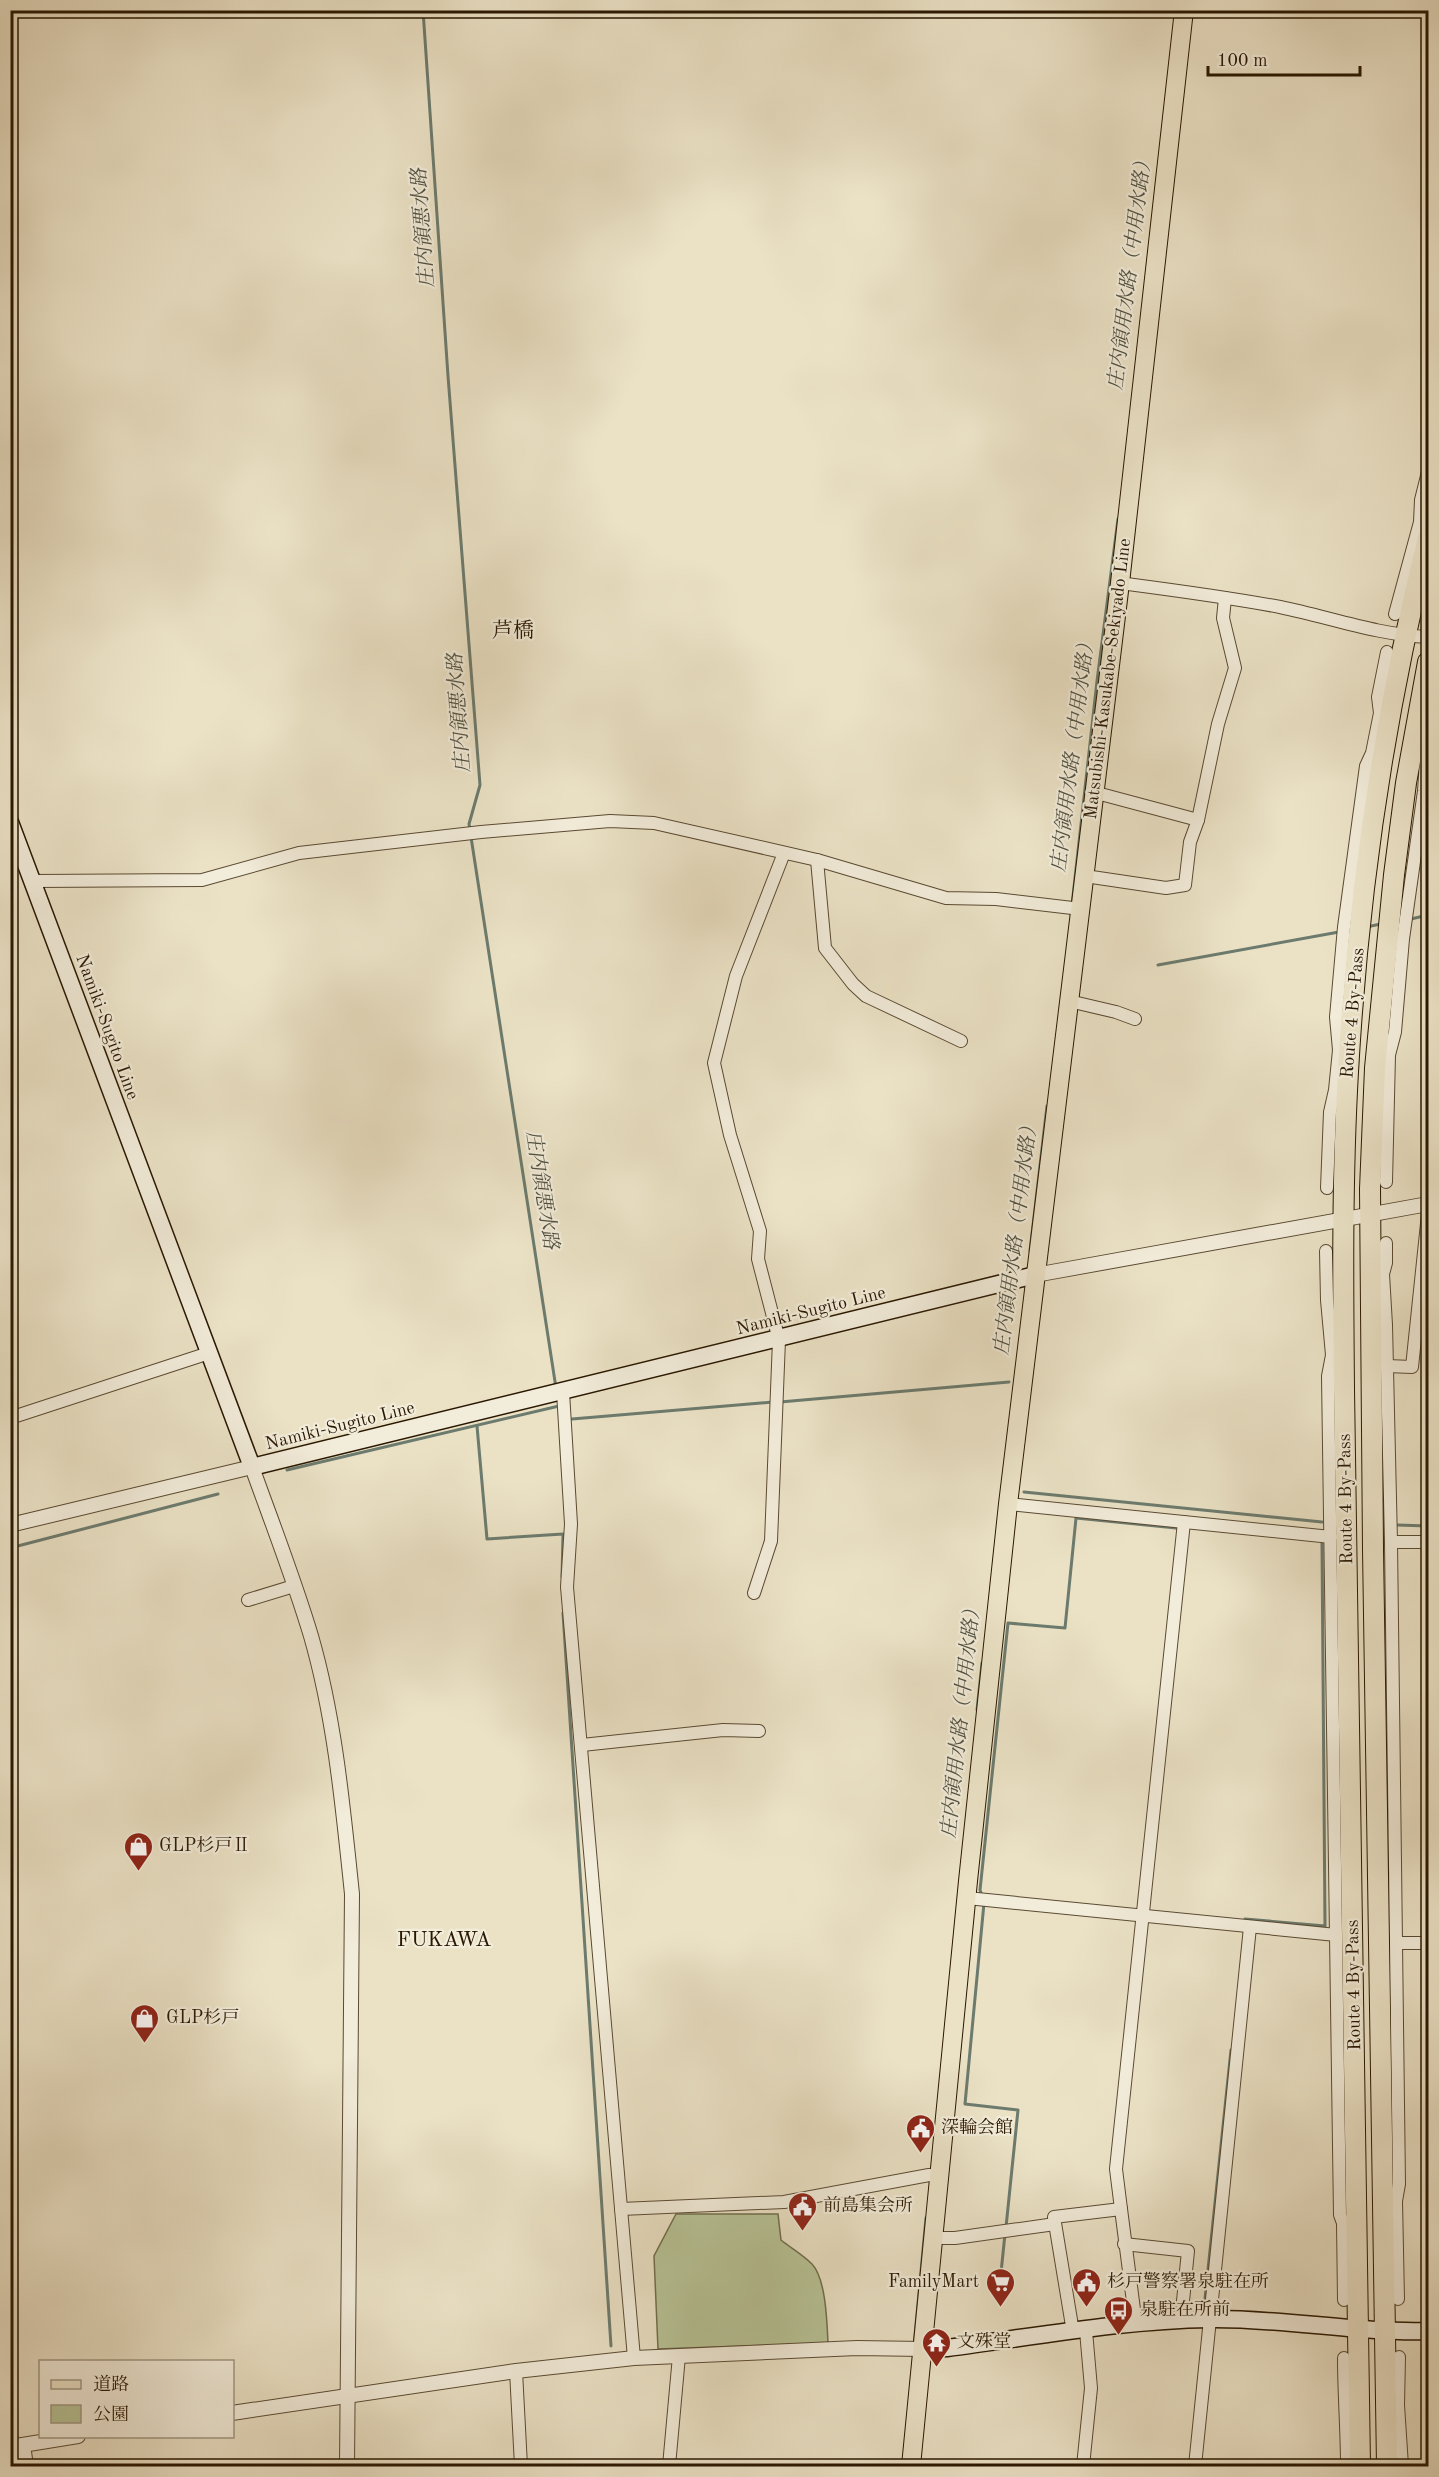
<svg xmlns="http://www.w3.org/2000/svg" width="1439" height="2477" viewBox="0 0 1439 2477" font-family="'Old Standard TT','Noto Serif JP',serif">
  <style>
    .green { fill: #b7c396; stroke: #706d4c; stroke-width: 1.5 }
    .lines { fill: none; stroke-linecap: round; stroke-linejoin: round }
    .stream { stroke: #6c7b6e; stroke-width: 3 }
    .minor-casing { stroke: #5a4a32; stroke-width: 14 }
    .tertiary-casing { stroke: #5a4a32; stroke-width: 16 }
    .secondary-casing { stroke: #291701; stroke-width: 19 }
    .primary-casing { stroke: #291701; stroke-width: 20 }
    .trunk-casing { stroke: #291701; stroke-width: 22 }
    .minor { stroke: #f2ecda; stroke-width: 12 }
    .tertiary { stroke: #f2ecda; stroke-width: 14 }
    .secondary { stroke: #f2ecda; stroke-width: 16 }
    .primary { stroke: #ebe2c6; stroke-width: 18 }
    .trunk { stroke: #ebe2c6; stroke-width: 20 }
    .labels { text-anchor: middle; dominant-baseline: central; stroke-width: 4.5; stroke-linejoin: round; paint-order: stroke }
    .street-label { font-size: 18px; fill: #291701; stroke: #f2ecda }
    .poi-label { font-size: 18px; fill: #291701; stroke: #f2ecda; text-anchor: start }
    .water-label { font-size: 20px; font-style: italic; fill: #505141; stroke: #f2ecda }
    .quarter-label { font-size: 21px; fill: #291701; stroke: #f2ecda }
  </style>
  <rect width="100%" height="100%" fill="#ebe2c6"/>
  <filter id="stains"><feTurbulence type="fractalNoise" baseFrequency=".00333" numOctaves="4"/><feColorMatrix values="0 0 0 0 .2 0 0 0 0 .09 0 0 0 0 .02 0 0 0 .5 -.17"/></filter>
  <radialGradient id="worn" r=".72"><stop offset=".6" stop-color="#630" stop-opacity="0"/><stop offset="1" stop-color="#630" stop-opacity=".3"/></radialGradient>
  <path class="green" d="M676 2214H778L781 2240C791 2248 803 2255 812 2264 826 2279 827 2322 828 2343L658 2349 654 2256Z"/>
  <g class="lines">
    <g class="stream">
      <polyline points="423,10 448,376 480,785 469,824 470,830"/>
      <polyline points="471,837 556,1388"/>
      <polyline points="1072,905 1097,681 1118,519"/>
      <polyline points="1411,919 1428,915"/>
      <polyline points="1366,927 1381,924"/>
      <polyline points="1158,965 1339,932"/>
      <polyline points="1030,1251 1047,1106"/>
      <polyline points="780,1402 1009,1382"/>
      <polyline points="572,1419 773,1402"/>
      <polyline points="477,1426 487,1539 563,1534 562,1577"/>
      <polyline points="287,1470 559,1406"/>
      <polyline points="1024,1492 1322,1522"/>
      <polyline points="1397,1525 1428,1526"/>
      <polyline points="10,1548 218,1494"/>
      <polyline points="563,1613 611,2346"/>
      <polyline points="977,1710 982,1663"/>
      <polyline points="982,1896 980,1890 1008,1623 1065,1628 1076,1518 1176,1528"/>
      <polyline points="984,1903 965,2104 1018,2110 1006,2227"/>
      <polyline points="1245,1919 1325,1926 1322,1542"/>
      <polyline points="999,2292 1005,2234"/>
      <polyline points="1204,2308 1231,2050"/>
      <polyline points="914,2346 926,2218"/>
    </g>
    <defs>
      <g id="minor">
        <path d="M1120 583C1173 590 1227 597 1280 607 1329 617 1378 635 1428 637"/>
        <polyline points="1395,614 1420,522 1421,500 1428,472"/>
        <polyline points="1093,792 1198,820"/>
        <polyline points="817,860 825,948 853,984 866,996 961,1041"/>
        <polyline points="1085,876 1166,888 1185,885 1190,842 1198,820 1218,724 1235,668 1223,618 1225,598"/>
        <polyline points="33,881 202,880 299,853 481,832 610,821 654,823 817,860 946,898 996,899 1081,909"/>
        <polyline points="1069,1001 1116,1012 1135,1019"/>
        <polyline points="1386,1182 1389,1055 1395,1032 1403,939 1424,791 1428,733"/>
        <polyline points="1327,1188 1330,1112 1335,1090 1339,1050 1336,1017 1344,927 1366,766 1372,753 1380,713 1378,697 1387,652"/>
        <polyline points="1386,1243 1386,1263 1383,1274 1386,1325 1391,1542 1399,2184 1396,2201 1398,2299"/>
        <polyline points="1326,1251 1327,1300 1332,1355 1328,1376 1340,2215 1343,2223 1344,2300"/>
        <polyline points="1387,1366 1412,1367 1428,1214 1426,1204"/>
        <polyline points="563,1392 571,1524 567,1587 634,2358"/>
        <polyline points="10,1418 209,1353"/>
        <polyline points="1008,1504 1331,1537"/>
        <polyline points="1391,1542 1428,1542"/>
        <polyline points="754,1593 771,1541 779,1340 758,1259 760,1231 730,1135 714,1063 736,976 784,853"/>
        <polyline points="248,1600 294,1586"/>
        <polyline points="582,1745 723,1730 759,1731"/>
        <polyline points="967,1898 1336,1935"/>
        <polyline points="1396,1943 1428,1943"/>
        <polyline points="621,2209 784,2202 929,2175 940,2176"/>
        <polyline points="1121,2209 1116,2169 1184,1522"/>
        <polyline points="933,2238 955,2238 1055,2224"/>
        <polyline points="1124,2244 1188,2251 1181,2321"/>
        <polyline points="1073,2332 1054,2217 1121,2209 1136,2325"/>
        <polyline points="1399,2357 1398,2405 1402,2466"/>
        <path d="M1344 2358C1344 2394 1347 2430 1347 2466"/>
        <polyline points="516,2371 521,2466"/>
        <polyline points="669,2466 679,2356"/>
        <polyline points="1083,2466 1091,2388 1086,2331"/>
        <polyline points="1195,2466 1250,1927"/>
      </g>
      <g id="tertiary">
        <polyline points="1035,1275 1428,1204"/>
        <path d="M10 1525 252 1467C272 1523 294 1579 311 1636 335 1719 343 1808 352 1894L347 2466"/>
        <polyline points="232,2413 516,2371 634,2358 857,2348 923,2349"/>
        <polyline points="23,2445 26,2466"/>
        <polyline points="10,2447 78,2436"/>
      </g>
      <g id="secondary">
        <polyline points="10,822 252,1467 1035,1275"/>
        <path d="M923 2349 947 2348C1033 2337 1124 2320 1210 2319 1283 2318 1355 2333 1428 2331"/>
      </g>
      <polyline id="primary" points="911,2466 968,1881 1008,1504 1120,583 1184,10"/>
      <g id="trunk">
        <path d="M1360 2466 1344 1389C1343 1284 1342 1177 1348 1072 1358 893 1385 711 1428 538"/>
        <polyline points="1387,2466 1373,1549 1370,1189 1375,1068 1394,875 1406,783 1428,662"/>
      </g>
    </defs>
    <use href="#minor" class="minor-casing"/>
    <use href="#tertiary" class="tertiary-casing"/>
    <use href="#secondary" class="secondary-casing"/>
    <use href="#primary" class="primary-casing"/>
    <use href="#trunk" class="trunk-casing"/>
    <use href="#minor" class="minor"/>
    <use href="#tertiary" class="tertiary"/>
    <use href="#secondary" class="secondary"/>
    <use href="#primary" class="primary"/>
    <use href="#trunk" class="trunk"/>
  </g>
  <defs>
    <symbol id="shop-pin" viewBox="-11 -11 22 30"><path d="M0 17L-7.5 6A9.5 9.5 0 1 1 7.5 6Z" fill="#8f2418" stroke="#f2ecda"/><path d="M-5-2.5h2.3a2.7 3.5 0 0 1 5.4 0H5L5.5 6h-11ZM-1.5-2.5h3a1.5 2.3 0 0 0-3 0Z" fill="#fff"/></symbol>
    <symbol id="civic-pin" viewBox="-11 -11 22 30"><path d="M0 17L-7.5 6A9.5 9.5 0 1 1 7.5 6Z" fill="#8f2418" stroke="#f2ecda"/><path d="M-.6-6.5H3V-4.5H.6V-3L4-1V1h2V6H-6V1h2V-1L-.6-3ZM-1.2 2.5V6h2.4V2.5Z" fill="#fff"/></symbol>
    <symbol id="supermarket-pin" viewBox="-11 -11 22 30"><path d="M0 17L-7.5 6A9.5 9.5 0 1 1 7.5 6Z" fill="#8f2418" stroke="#f2ecda"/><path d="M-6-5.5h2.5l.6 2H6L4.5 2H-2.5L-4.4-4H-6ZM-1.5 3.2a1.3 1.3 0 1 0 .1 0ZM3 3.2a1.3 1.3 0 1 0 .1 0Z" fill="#fff"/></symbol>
    <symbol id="bus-pin" viewBox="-11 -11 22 30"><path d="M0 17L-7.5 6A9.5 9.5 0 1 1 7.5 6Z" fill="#8f2418" stroke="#f2ecda"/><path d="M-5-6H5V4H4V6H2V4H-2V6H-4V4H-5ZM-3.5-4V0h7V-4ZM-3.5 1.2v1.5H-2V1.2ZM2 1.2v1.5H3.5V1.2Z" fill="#fff"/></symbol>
    <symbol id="temple-pin" viewBox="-11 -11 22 30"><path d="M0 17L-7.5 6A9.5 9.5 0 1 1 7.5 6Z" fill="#8f2418" stroke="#f2ecda"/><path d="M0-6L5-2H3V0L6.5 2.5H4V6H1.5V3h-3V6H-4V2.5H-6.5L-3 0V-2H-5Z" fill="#fff"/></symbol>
  </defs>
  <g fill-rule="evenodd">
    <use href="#shop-pin" x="122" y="1830" width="33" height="45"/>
    <use href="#shop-pin" x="128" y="2002" width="33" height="45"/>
    <use href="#civic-pin" x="904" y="2112" width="33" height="45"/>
    <use href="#civic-pin" x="786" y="2190" width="33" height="45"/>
    <use href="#supermarket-pin" x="984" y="2266" width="33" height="45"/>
    <use href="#civic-pin" x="1070" y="2266" width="33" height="45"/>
    <use href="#bus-pin" x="1102" y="2294" width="33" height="45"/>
    <use href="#temple-pin" x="920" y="2326" width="33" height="45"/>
  </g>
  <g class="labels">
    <g class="street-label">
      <text transform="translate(1108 679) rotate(-83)">Matsubishi-Kasukabe-Sekiyado Line</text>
      <text transform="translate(1353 1013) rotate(-85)">Route 4 By-Pass</text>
      <text transform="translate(107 1027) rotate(70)">Namiki-Sugito Line</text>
      <text transform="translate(811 1311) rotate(-14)">Namiki-Sugito Line</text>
      <text transform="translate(340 1426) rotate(-14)">Namiki-Sugito Line</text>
      <text transform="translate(1346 1499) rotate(-91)">Route 4 By-Pass</text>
      <text transform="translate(1354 1985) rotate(-91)">Route 4 By-Pass</text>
    </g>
    <g class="poi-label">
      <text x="159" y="1846">GLP杉戸Ⅱ</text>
      <text x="166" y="2018">GLP杉戸</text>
      <text x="941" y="2128">深輪会館</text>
      <text x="823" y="2206">前島集会所</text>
      <text x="979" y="2282" text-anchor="end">FamilyMart</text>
      <text x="1107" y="2282">杉戸警察署泉駐在所</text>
      <text x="1140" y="2310">泉駐在所前</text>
      <text x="957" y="2342">文殊堂</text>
    </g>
    <g class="water-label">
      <text transform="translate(424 228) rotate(-94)">庄内領悪水路</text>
      <text transform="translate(1131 271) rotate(-83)">庄内領用水路（中用水路）</text>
      <text transform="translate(460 713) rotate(-94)">庄内領悪水路</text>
      <text transform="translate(1074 753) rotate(-83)">庄内領用水路（中用水路）</text>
      <text transform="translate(541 1190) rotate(81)">庄内領悪水路</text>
      <text transform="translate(1017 1236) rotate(-83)">庄内領用水路（中用水路）</text>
      <text transform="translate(962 1719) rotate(-84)">庄内領用水路（中用水路）</text>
    </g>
    <g class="quarter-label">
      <text x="513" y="631">芦橋</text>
      <text x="444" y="1940">FUKAWA</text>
    </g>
  </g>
  <rect width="1439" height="2477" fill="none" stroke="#ebe2c6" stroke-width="36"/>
  <rect x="12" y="12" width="1415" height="2453" fill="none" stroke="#291701" stroke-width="3"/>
  <rect x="18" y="18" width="1403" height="2441" fill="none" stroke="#291701" stroke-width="1.5"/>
  <rect x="39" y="2360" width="195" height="78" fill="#f2ecda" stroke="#a29783" stroke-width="1.5"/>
  <rect x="51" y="2380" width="30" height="9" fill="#ebe2c6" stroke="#a29783" stroke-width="1.5"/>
  <text x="93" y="2390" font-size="18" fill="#291701">道路</text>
  <rect x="51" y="2405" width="30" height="18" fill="#b7c396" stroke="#a29783" stroke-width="1.5"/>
  <text x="93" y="2420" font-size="18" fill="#291701">公園</text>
  <path d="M1208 66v9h152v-9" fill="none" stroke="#291701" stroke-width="3"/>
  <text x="1217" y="66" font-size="18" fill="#291701" stroke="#f2ecda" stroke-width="4.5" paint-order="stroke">100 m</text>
  <rect width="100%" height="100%" filter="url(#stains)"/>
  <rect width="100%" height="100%" fill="url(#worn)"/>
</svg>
